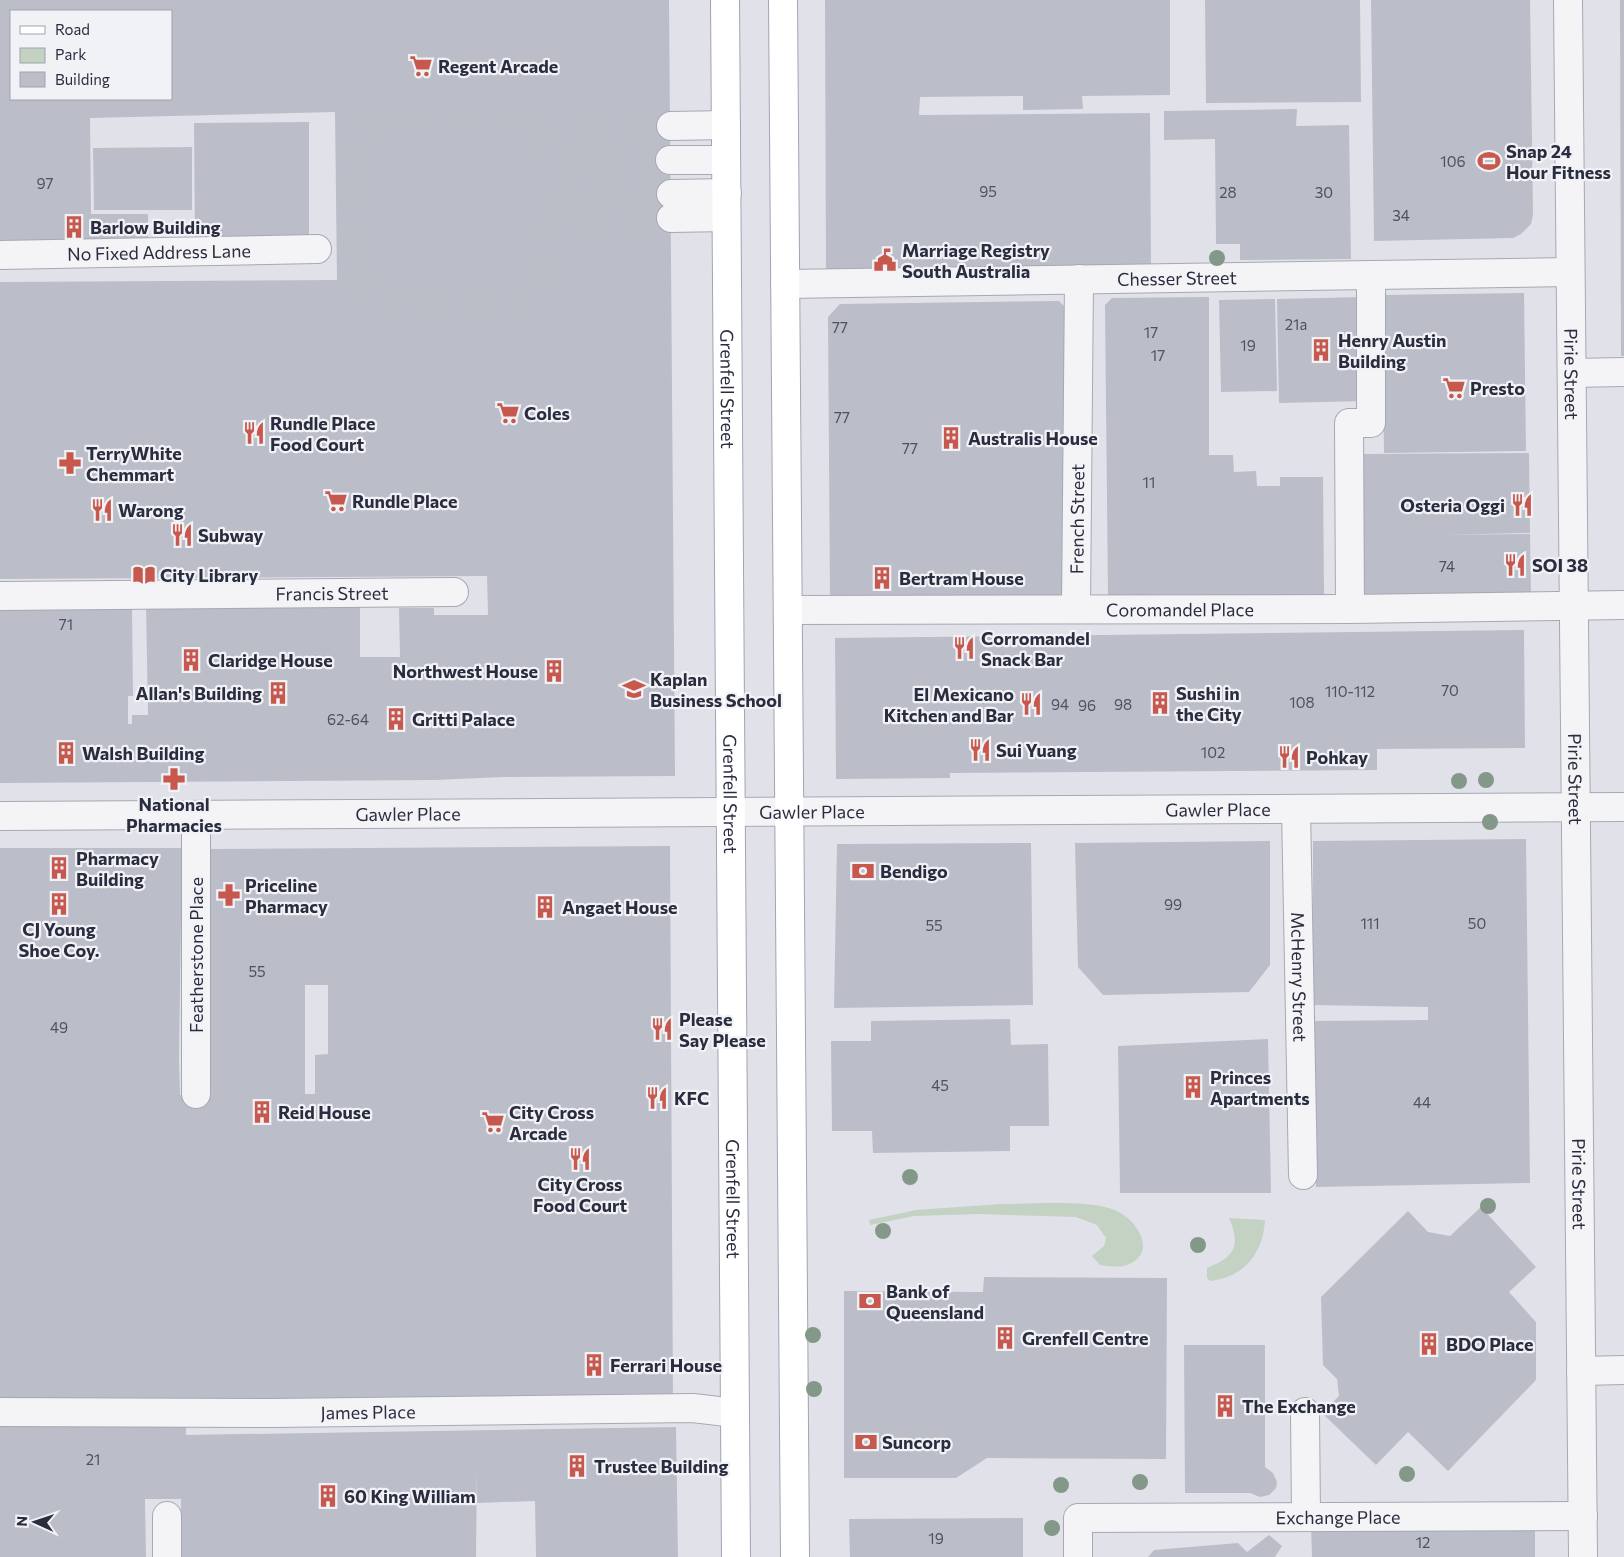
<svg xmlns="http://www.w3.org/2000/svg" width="1624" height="1557" viewBox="0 0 1624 1557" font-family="Commissioner,sans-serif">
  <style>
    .green { fill: #c3d2c3 }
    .building { fill: #bbbdc8; fill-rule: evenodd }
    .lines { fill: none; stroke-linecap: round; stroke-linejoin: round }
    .minor-tunnel { stroke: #bcbec7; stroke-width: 28; stroke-dasharray: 28 14; stroke-linecap: butt }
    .minor-casing { stroke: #a6a8b3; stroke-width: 30 }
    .major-casing { stroke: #a1a4b4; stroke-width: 30 }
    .minor { stroke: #f4f4f7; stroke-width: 28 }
    .major { stroke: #fff; stroke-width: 28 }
    .tree { fill: #849889 }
    .labels { text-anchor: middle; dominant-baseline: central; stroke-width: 4.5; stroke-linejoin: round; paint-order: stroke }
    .number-label { font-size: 15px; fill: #4e5162 }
    .poi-label { font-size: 18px; font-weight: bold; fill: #2a2d40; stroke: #f1f2f6; text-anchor: start }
    .street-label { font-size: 18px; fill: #2a2d40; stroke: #f1f2f6 }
  </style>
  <rect width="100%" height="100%" fill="#e1e2e9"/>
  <g class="green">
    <path d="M1002 1204C1032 1204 1091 1199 1117 1211 1138 1221 1158 1253 1127 1265 1119 1268 1108 1266 1100 1265L1092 1256 1104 1246 1106 1238 1097 1225 1076 1217 979 1214 914 1216 870 1225 869 1220 916 1210Z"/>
    <path d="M1229 1218 1265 1220C1263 1253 1245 1277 1210 1281L1207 1278V1268C1235 1257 1241 1246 1229 1218Z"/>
  </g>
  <g class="building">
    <path d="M0 0H669L675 776 504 777 434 780 0 783V605H132L133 696H128V724H132V715H148L146 604 360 605V657H400L399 608H434V615H488L487 576 0 579V282L337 280 335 112 90 118 91 214H148V242L0 240ZM11 11H171V99H11Z"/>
    <polygon points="825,0 1170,0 1170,95 1082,96 1083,109 1023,110 1023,96 920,97 919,115 1150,113 1151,267 826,269"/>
    <polygon points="1205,0 1360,0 1361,102 1206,103"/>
    <polygon points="1371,0 1530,0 1533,215 1531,224 1521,234 1513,238 1374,241"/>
    <polygon points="1620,0 1624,0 1624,356 1621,356"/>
    <polygon points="1297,109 1296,126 1349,125 1351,259 1240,260 1240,244 1216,244 1215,139 1164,140 1164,111"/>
    <polygon points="309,122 309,238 195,239 194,123"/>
    <polygon points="192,147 192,210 94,210 93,148"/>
    <polygon points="1524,293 1526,451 1384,453 1382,295"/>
    <polygon points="1209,297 1209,455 1233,455 1234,472 1256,471 1257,486 1280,486 1280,477 1323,477 1324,595 1108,596 1105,305 1112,298"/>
    <polygon points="1364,297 1366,401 1279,403 1277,299"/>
    <polygon points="1275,299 1277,391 1221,392 1219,300"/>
    <polygon points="1059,301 1072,314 1073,583 1061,597 830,598 828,317 840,304"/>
    <polygon points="1529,453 1530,533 1441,535 1530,534 1531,596 1363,598 1363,454"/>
    <polygon points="1524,630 1525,748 1377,749 1377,770 950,773 950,778 836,779 835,638"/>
    <polygon points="1526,839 1530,1183 1316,1187 1313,1021 1428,1020 1428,1007 1313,1005 1313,841"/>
    <polygon points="1270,841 1270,965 1249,992 1103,995 1078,967 1075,843"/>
    <polygon points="1031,843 1033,1005 834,1008 837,844"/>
    <path d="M670 846 673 1402 0 1404V848H182L179 1058 180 1095 209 1094 208 849ZM305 985H328V1054L315 1055V1094H305Z"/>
    <polygon points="1010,1019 1011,1045 1048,1044 1049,1126 1010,1126 1010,1151 873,1153 872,1131 832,1131 831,1041 871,1041 871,1021"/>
    <polygon points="1268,1039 1271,1193 1120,1193 1118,1046"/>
    <polygon points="1481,1207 1536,1267 1509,1292 1536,1322 1536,1380 1448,1471 1408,1432 1376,1465 1322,1413 1339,1396 1337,1379 1323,1365 1321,1297 1408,1211 1428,1232 1450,1236"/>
    <polygon points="984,1277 1167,1278 1166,1459 987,1458 956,1478 844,1478 844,1291 983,1292"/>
    <polygon points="1184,1345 1265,1345 1265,1467 1273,1473 1277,1482 1276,1488 1269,1495 1260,1497 1250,1493 1185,1493"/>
    <polygon points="186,1417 186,1435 676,1427 678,1557 536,1557 535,1501 477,1503 477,1464 476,1557 181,1557 181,1499 145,1499 146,1557 0,1557 0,1419"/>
    <polygon points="1023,1518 1023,1557 850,1557 849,1519"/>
    <polygon points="1535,1524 1535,1557 1312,1557 1311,1526"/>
    <polygon points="1269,1535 1282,1546 1275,1557 1148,1557 1154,1550 1238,1543 1247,1552"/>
  </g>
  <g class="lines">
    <g class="minor-tunnel">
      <polyline points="581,127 671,126"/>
      <path d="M670 160 564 161C541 149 544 125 515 120H384C366 127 359 135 356 154 356 182 351 257 361 280 366 290 373 295 383 301L520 300 544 286 549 276 548 216 554 205 567 197 582 195 671 194"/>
      <polyline points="582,220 671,218"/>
    </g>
    <defs>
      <g id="minor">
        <path id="s1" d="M1568 0 1583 1557"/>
        <polyline points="671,126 726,125"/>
        <polyline points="670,160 726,160"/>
        <polyline points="671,194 727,193"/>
        <polyline points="671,218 726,217"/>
        <path id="s2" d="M0 255 317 249"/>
        <path id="s3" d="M785 284 1570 272"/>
        <polyline points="1572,373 1624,372"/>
        <path id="s4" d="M0 596 454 592"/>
        <path id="s5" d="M1076 608 1079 279"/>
        <polyline points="1350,609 1349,423 1371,423 1371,275"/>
        <path id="s6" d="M788 610 1350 609 1624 605"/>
        <path id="s7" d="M1296 809 1303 1175"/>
        <polyline points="196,815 196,1094"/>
        <path id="s8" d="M0 816 1624 807"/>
        <polyline points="1581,1371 1624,1370"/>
        <path id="s9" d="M0 1412 273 1413 693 1408 735 1413"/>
        <polyline points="1305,1412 1306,1517"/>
        <polyline points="167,1557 167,1516"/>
        <path id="s10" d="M1078 1557V1518L1583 1516"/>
      </g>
      <g id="major">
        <path id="s11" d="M725 0 736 1557"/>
        <polyline points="783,0 795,1557"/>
      </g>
    </defs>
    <use href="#minor" class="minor-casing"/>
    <use href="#major" class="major-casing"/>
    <use href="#minor" class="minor"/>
    <use href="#major" class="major"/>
  </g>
  <g class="tree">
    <circle cx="1217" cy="258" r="8"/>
    <circle cx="1486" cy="780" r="8"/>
    <circle cx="1459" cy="781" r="8"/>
    <circle cx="1490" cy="822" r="8"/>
    <circle cx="910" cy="1177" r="8"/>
    <circle cx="1488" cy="1206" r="8"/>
    <circle cx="883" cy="1231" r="8"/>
    <circle cx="1198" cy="1245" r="8"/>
    <circle cx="813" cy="1335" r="8"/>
    <circle cx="814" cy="1389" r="8"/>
    <circle cx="1407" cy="1474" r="8"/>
    <circle cx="1140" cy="1482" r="8"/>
    <circle cx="1061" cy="1485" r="8"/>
    <circle cx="1052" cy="1528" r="8"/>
  </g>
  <defs>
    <symbol id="supermarket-bare" viewBox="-9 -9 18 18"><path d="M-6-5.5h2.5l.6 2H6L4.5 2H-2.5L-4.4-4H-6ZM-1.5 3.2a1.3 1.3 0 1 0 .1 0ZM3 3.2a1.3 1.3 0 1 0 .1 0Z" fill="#c7584d" stroke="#f1f2f6" stroke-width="2.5" paint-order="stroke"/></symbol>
    <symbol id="stadium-bare" viewBox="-9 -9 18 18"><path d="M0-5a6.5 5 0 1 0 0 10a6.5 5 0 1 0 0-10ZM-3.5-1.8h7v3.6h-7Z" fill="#c7584d" stroke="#f1f2f6" stroke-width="2.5" paint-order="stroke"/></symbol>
    <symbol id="building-bare" viewBox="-9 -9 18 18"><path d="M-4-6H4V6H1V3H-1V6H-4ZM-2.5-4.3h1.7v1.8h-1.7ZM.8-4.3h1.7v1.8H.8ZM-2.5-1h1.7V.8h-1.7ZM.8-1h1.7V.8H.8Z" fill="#c7584d" stroke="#f1f2f6" stroke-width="2.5" paint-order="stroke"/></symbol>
    <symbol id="civic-bare" viewBox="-9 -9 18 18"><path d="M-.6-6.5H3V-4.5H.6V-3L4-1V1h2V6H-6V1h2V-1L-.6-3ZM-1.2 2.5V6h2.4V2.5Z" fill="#c7584d" stroke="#f1f2f6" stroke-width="2.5" paint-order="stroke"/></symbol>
    <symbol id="restaurant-bare" viewBox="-9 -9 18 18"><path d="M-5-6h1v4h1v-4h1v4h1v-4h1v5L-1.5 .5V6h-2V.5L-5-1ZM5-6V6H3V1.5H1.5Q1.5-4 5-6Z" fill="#c7584d" stroke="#f1f2f6" stroke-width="2.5" paint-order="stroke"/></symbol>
    <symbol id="pharmacy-bare" viewBox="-9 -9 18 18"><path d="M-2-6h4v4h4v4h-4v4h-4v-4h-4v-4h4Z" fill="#c7584d" stroke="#f1f2f6" stroke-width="2.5" paint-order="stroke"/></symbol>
    <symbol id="library-bare" viewBox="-9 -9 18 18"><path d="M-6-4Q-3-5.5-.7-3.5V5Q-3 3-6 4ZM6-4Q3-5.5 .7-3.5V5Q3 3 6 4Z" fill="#c7584d" stroke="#f1f2f6" stroke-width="2.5" paint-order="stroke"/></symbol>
    <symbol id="university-bare" viewBox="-9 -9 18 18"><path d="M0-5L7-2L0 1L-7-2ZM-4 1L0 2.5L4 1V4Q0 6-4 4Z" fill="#c7584d" stroke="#f1f2f6" stroke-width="2.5" paint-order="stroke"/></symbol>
    <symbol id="bank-bare" viewBox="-9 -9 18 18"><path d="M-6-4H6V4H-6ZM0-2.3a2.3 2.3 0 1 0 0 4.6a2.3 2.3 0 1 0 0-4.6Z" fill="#c7584d" stroke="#f1f2f6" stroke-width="2.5" paint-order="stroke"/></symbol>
  </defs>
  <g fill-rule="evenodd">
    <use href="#supermarket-bare" x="405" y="50" width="32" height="32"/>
    <use href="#stadium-bare" x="1473" y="145" width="32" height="32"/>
    <use href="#building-bare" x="58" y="211" width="32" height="32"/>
    <use href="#civic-bare" x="869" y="244" width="32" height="32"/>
    <use href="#building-bare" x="1305" y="334" width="32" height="32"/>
    <use href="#supermarket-bare" x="1438" y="372" width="32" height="32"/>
    <use href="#supermarket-bare" x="492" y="397" width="32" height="32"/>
    <use href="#restaurant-bare" x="238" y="417" width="32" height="32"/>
    <use href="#building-bare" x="935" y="422" width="32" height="32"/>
    <use href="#pharmacy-bare" x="54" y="447" width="32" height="32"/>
    <use href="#supermarket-bare" x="320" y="485" width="32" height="32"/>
    <use href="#restaurant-bare" x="1506" y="489" width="32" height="32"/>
    <use href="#restaurant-bare" x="86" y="494" width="32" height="32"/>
    <use href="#restaurant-bare" x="166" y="519" width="32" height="32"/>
    <use href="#restaurant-bare" x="1499" y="549" width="32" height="32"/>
    <use href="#library-bare" x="128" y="559" width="32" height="32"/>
    <use href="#building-bare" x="866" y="562" width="32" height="32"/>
    <use href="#restaurant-bare" x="948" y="632" width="32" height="32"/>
    <use href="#building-bare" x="175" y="644" width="32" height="32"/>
    <use href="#building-bare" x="538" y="655" width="32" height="32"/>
    <use href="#university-bare" x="618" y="673" width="32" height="32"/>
    <use href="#building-bare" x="262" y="677" width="32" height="32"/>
    <use href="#building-bare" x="1144" y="687" width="32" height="32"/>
    <use href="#restaurant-bare" x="1015" y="688" width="32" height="32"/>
    <use href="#building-bare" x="380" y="703" width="32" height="32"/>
    <use href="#restaurant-bare" x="964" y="734" width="32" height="32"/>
    <use href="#building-bare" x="50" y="737" width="32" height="32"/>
    <use href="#restaurant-bare" x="1273" y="741" width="32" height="32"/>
    <use href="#pharmacy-bare" x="158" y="763" width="32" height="32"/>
    <use href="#building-bare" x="43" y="852" width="32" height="32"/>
    <use href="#bank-bare" x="847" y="855" width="32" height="32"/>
    <use href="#pharmacy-bare" x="213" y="879" width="32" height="32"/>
    <use href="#building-bare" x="43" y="888" width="32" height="32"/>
    <use href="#building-bare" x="529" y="891" width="32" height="32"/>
    <use href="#restaurant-bare" x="646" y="1013" width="32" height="32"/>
    <use href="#building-bare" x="1177" y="1071" width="32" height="32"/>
    <use href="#restaurant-bare" x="641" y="1082" width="32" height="32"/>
    <use href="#building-bare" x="246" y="1096" width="32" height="32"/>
    <use href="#supermarket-bare" x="477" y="1106" width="32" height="32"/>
    <use href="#restaurant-bare" x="564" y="1143" width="32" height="32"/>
    <use href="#bank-bare" x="854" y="1285" width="32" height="32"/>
    <use href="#building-bare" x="989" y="1322" width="32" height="32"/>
    <use href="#building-bare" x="1413" y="1328" width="32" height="32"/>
    <use href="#building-bare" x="578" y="1349" width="32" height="32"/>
    <use href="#building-bare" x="1209" y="1390" width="32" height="32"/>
    <use href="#bank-bare" x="850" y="1426" width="32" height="32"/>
    <use href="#building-bare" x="561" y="1450" width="32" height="32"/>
    <use href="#building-bare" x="312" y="1480" width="32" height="32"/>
  </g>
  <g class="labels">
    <g class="number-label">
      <text x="1453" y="161">106</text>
      <text x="45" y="183">97</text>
      <text x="988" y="191">95</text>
      <text x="1228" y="192">28</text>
      <text x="1324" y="192">30</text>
      <text x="1401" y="215">34</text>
      <text x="1296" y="324">21a</text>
      <text x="840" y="327">77</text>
      <text x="1151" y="332">17</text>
      <text x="1248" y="345">19</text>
      <text x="1158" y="355">17</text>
      <text x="842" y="417">77</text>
      <text x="910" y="448">77</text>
      <text x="1149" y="482">11</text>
      <text x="1447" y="566">74</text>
      <text x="66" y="624">71</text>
      <text x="1450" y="690">70</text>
      <text x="1350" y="691">110-112</text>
      <text x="1302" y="702">108</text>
      <text x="1060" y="704">94</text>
      <text x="1123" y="704">98</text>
      <text x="1087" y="705">96</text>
      <text x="348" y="719">62-64</text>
      <text x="1213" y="752">102</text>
      <text x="1173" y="904">99</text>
      <text x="1370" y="923">111</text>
      <text x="1477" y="923">50</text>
      <text x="934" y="925">55</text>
      <text x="257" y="971">55</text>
      <text x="59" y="1027">49</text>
      <text x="940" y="1085">45</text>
      <text x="1422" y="1102">44</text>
      <text x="93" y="1459">21</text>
      <text x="936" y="1538">19</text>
      <text x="1423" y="1542">12</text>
    </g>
    <g class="poi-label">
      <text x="438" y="66">Regent Arcade</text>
      <text x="1506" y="151">Snap 24<tspan x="1506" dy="21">Hour Fitness</tspan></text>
      <text x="90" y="227">Barlow Building</text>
      <text x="902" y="250">Marriage Registry<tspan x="902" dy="21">South Australia</tspan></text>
      <text x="1338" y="340">Henry Austin<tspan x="1338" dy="21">Building</tspan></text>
      <text x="1470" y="388">Presto</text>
      <text x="524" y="413">Coles</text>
      <text x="270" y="423">Rundle Place<tspan x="270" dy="21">Food Court</tspan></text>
      <text x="968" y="438">Australis House</text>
      <text x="86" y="453">TerryWhite<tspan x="86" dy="21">Chemmart</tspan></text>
      <text x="352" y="501">Rundle Place</text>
      <text x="1505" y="505" text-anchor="end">Osteria Oggi</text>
      <text x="118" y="510">Warong</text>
      <text x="198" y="535">Subway</text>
      <text x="1532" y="565">SOI 38</text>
      <text x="160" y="575">City Library</text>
      <text x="899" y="578">Bertram House</text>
      <text x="981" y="638">Corromandel<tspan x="981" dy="21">Snack Bar</tspan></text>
      <text x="208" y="660">Claridge House</text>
      <text x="538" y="671" text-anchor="end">Northwest House</text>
      <text x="650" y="679">Kaplan<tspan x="650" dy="21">Business School</tspan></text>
      <text x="262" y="693" text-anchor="end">Allan's Building</text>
      <text x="1176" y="693">Sushi in<tspan x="1176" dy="21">the City</tspan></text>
      <text x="1014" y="694" text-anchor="end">El Mexicano<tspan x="1014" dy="21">Kitchen and Bar</tspan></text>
      <text x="412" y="719">Gritti Palace</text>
      <text x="996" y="750">Sui Yuang</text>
      <text x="82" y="753">Walsh Building</text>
      <text x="1306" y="757">Pohkay</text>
      <text x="174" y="804" text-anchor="middle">National<tspan x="174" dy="21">Pharmacies</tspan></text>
      <text x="76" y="858">Pharmacy<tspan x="76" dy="21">Building</tspan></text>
      <text x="880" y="871">Bendigo</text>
      <text x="245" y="885">Priceline<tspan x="245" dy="21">Pharmacy</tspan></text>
      <text x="562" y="907">Angaet House</text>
      <text x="59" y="929" text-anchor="middle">CJ Young<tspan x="59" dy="21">Shoe Coy.</tspan></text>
      <text x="679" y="1019">Please<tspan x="679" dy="21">Say Please</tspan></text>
      <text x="1210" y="1077">Princes<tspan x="1210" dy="21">Apartments</tspan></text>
      <text x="674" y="1098">KFC</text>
      <text x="278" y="1112">Reid House</text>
      <text x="509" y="1112">City Cross<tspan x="509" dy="21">Arcade</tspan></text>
      <text x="580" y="1184" text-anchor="middle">City Cross<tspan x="580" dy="21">Food Court</tspan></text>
      <text x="886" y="1291">Bank of<tspan x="886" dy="21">Queensland</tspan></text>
      <text x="1022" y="1338">Grenfell Centre</text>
      <text x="1446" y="1344">BDO Place</text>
      <text x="610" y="1365">Ferrari House</text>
      <text x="1242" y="1406">The Exchange</text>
      <text x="882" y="1442">Suncorp</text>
      <text x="594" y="1466">Trustee Building</text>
      <text x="344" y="1496">60 King William</text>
    </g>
    <g class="street-label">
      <text stroke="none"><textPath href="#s2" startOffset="159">No Fixed Address Lane</textPath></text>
      <text stroke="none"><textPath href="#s3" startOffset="392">Chesser Street</textPath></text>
      <text stroke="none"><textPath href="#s1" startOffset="374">Pirie Street</textPath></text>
      <text stroke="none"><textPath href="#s11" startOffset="389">Grenfell Street</textPath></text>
      <text stroke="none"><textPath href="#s5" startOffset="89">French Street</textPath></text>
      <text stroke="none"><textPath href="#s4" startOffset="332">Francis Street</textPath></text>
      <text stroke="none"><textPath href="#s6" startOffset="392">Coromandel Place</textPath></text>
      <text stroke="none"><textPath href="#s1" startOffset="779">Pirie Street</textPath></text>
      <text stroke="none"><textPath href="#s11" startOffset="794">Grenfell Street</textPath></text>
      <text stroke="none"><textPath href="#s8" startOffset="1218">Gawler Place</textPath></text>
      <text stroke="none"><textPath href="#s8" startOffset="812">Gawler Place</textPath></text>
      <text stroke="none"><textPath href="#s8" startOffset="408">Gawler Place</textPath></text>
      <text transform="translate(196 955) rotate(-90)">Featherstone Place</text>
      <text stroke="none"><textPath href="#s7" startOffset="168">McHenry Street</textPath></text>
      <text stroke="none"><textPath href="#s1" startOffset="1184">Pirie Street</textPath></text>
      <text stroke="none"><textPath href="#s11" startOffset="1199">Grenfell Street</textPath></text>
      <text stroke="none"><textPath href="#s9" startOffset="368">James Place</textPath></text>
      <text stroke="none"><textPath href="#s10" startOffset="299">Exchange Place</textPath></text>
    </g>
  </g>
  <rect x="10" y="10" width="162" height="90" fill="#f1f2f6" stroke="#a1a3ad"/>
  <rect x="20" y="26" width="25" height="8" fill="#ffffff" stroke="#a1a3ad"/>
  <text x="55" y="35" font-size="15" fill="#2a2d40">Road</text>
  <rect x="20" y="48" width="25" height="15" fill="#c3d2c3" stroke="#a1a3ad"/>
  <text x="55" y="60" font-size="15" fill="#2a2d40">Park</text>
  <rect x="20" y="72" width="25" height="15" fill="#bbbdc8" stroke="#a1a3ad"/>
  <text x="55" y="85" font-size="15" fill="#2a2d40">Building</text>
  <g transform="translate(35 1522) rotate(273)" stroke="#f1f2f6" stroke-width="4" paint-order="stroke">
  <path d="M0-4L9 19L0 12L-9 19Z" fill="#2a2d40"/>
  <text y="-8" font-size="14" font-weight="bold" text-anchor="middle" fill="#2a2d40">N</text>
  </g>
</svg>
